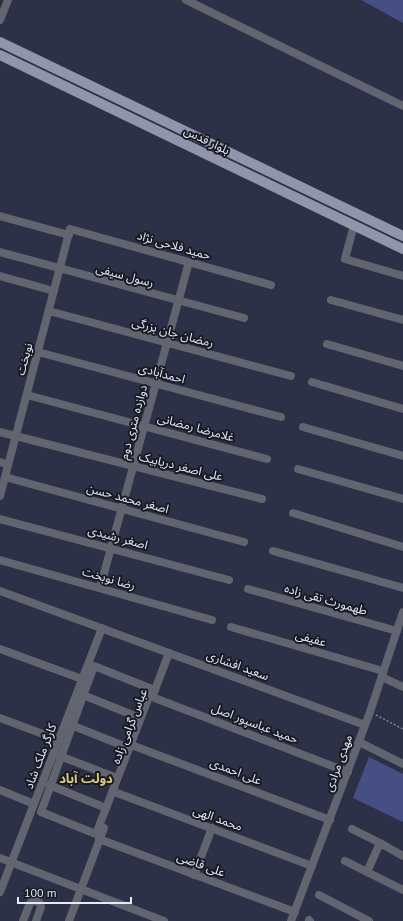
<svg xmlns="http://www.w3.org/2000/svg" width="403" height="921" viewBox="0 0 403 921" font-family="'PT Sans','Noto Sans Arabic',sans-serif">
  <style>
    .green { fill: #474e83 }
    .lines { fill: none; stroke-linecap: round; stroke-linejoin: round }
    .path { stroke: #808396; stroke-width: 1.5; stroke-dasharray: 2 2; stroke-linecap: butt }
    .minor { stroke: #62646f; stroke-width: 8 }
    .major { stroke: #9095ab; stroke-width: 10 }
    .labels { text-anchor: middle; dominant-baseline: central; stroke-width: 4; stroke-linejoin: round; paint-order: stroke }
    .street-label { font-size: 12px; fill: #e6e9f7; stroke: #181a23 }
    .neighbourhood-label { font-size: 13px; font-weight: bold; fill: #dcca7c; stroke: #181a23 }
  </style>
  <rect width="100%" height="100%" fill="#2d3147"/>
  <g class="green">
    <polygon points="361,0 403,0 403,23"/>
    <polygon points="369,757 403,774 403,822 353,798"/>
  </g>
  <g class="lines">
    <polyline class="path" points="376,715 403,729"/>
    <g class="minor">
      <polyline points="186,0 403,106"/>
      <polyline points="0,20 8,0"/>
      <polyline points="0,216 69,235"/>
      <polyline points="354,225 345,259 403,276"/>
      <polyline points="0,252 244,318"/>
      <polyline points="0,276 54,291"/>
      <polyline points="331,300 403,320"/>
      <polyline points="49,311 291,376"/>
      <polyline points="327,344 403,366"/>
      <polyline points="38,352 281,417"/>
      <polyline points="312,382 403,409"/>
      <polyline points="27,395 267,459"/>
      <polyline points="303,427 403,456"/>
      <polyline points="0,432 262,499"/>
      <polyline points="0,462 8,465"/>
      <polyline points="298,469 403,499"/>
      <polyline points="5,477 244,542"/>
      <polyline points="0,496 70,229 271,285"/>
      <polyline points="293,513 403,547"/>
      <polyline points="0,519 229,580"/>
      <polyline points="273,551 403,588"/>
      <polyline points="0,560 212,620"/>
      <polyline points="100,588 189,262"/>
      <polyline points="248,589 397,631"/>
      <polyline points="0,591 365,725"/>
      <polyline points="231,627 383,671"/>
      <polyline points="0,649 82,679"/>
      <polygon points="94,666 152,689 96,834 41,812"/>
      <polyline points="382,677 403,687"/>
      <polyline points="83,695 140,718"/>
      <polyline points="153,695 169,653"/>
      <polyline points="152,697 348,772"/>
      <polyline points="0,718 59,740"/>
      <polyline points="71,725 129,748"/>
      <polyline points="359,742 403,764"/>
      <polyline points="134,746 330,820"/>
      <polyline points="60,756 117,778"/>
      <polyline points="49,785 106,808"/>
      <polyline points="0,790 34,804"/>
      <polyline points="117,793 312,866"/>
      <polyline points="352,829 380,843 367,872"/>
      <polyline points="99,839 295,912"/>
      <polyline points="380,843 403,856"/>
      <polyline points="0,858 164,921"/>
      <polyline points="345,861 403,890"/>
      <polyline points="194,875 212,828"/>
      <polyline points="0,892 102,628"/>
      <polyline points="319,895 369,921"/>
      <polyline points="309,920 310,921"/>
      <polyline points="23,921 30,903 33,900 40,903 41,907 36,921"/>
      <polyline points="69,921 104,828"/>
      <polyline points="291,921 370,712 403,612"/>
    </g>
    <g class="major">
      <polyline points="0,42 403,236"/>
      <polyline points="0,55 403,249"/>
    </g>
  </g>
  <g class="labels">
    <g class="street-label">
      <text transform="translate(207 140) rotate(26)">بلوار قدس</text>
      <text transform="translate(174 245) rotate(16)">حمید فلاحی نژاد</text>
      <text transform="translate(125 275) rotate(15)">رسول سیفی</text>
      <text transform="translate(173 332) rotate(15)">رمضان جان بزرگی</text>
      <text transform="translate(24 359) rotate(-75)">نوبخت</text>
      <text transform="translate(162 373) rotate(15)">احمدآبادی</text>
      <text transform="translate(133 422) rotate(-75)">دوازده متری دوم</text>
      <text transform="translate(196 427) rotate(15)">غلامرضا رمضانی</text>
      <text transform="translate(181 466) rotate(14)">علی اصغر دریابیک</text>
      <text transform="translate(128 498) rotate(15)">اصغر محمد حسن</text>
      <text transform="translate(118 537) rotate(15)">اصغر رشیدی</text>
      <text transform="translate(109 578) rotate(16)">رضا نوبخت</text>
      <text transform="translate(326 599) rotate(16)">طهمورث تقی زاده</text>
      <text transform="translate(311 638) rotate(16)">عفیفی</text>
      <text transform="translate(238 665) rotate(20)">سعید افشاری</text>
      <text transform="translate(255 723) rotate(21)">حمید عباسپور اصل</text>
      <text transform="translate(129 726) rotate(-69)">عباس گرامی زاده</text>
      <text transform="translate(40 756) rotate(-69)">کارگر ملک شاد</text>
      <text transform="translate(338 763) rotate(-70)">مهدی مرادی</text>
      <text transform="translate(236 771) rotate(21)">علی احمدی</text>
      <text transform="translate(218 818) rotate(20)">محمد الهی</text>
      <text transform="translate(201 864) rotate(20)">علی قاضی</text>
    </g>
    <g class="neighbourhood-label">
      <text x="86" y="778">دولت آباد</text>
    </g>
  </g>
  <path d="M18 897v6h113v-6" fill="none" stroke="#e6e9f7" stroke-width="2"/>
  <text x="24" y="897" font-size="12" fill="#e6e9f7" stroke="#181a23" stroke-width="3" paint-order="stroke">100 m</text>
</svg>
